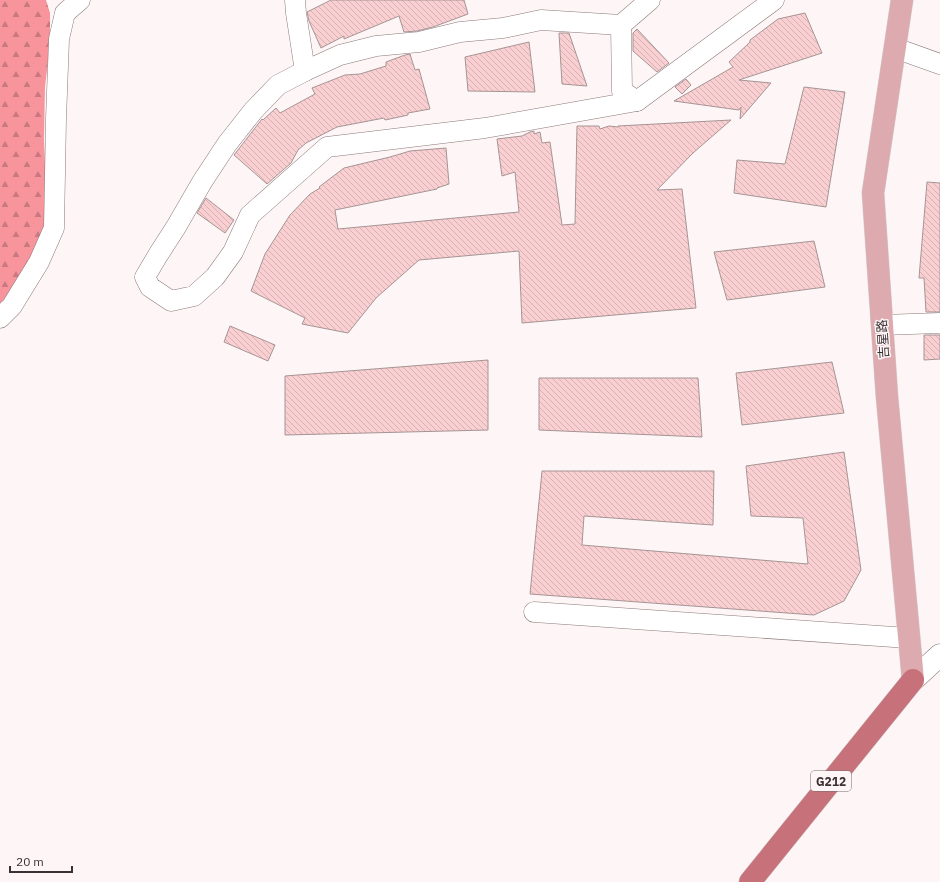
<svg xmlns="http://www.w3.org/2000/svg" width="940" height="882" viewBox="0 0 940 882" font-family="'IBM Plex Sans','Noto Sans SC',sans-serif">
  <style>
    .forest { fill: url(#forest-firs) }
    .building { fill: url(#building-back-hatch); stroke: #a69495 }
    .lines { fill: none; stroke-linecap: round; stroke-linejoin: round }
    .street-casing { stroke: #8b797a; stroke-width: 21 }
    .secondary-casing { stroke: #8b797a; stroke-width: 23 }
    .primary-casing { stroke: #d4d2d2; stroke-width: 23 }
    .highway-casing { stroke: #d4d2d2; stroke-width: 23 }
    .street { stroke: #fff; stroke-width: 20 }
    .secondary { stroke: #fff; stroke-width: 22 }
    .primary { stroke: #ddaaaf; stroke-width: 22 }
    .highway { stroke: #c7727a; stroke-width: 22 }
    .labels { text-anchor: middle; dominant-baseline: central; stroke-width: 3; stroke-linejoin: round; paint-order: stroke }
    .shield { fill: #fef6f6; stroke: #756d6d; stroke-width: 1 }
    .shield-label { font-size: 12px; font-weight: bold; fill: #3a3232 }
    .street-label { font-size: 13px; fill: #3a3232; stroke: #fef6f6 }
  </style>
  <defs>
    <pattern id="forest-firs" width="22" height="20" patternUnits="userSpaceOnUse"><rect width="22" height="20" fill="#f8949c"/><path d="M5 1l3.5 6h-7zM16 11l3.5 6h-7z" fill="#ca7980"/></pattern>
    <pattern id="building-back-hatch" width="6" height="6" patternUnits="userSpaceOnUse"><rect width="6" height="6" fill="#facfd1"/><path d="M-1 5l2 2M0 0l6 6M5-1l2 2" fill="none" stroke="#d7b2b4"/></pattern>
  </defs>
  <rect width="100%" height="100%" fill="#fef6f6"/>
  <polygon class="forest" points="0,0 46,0 50,13 50,44 45,87 44,138 47,216 36,254 0,305"/>
  <g class="building">
    <polygon points="331,0 464,0 468,14 433,27 417,31 404,32 399,16 344,39 344,36 321,48 309,21 307,12"/>
    <polygon points="805,13 822,53 739,80 771,83 740,119 741,107 739,110 674,101 733,67 729,62 750,42 750,40 778,19"/>
    <polygon points="637,29 669,63 657,72 633,51 633,33"/>
    <polygon points="559,33 569,33 587,86 562,84"/>
    <polygon points="529,42 535,92 468,91 465,57"/>
    <polygon points="410,54 415,70 419,69 430,109 408,113 408,115 399,117 385,120 384,118 337,127 306,143 298,150 291,163 267,184 234,155 262,119 263,120 276,108 280,113 315,94 312,88 345,75 360,74 386,66 386,62 405,55"/>
    <polygon points="686,79 691,85 682,94 675,87"/>
    <polygon points="804,87 845,92 826,207 734,193 737,160 785,164"/>
    <polygon points="731,120 693,153 657,190 682,189 696,308 522,323 519,251 419,260 376,298 348,333 302,324 305,318 251,291 265,254 290,215 310,194 320,188 319,187 344,168 390,157 410,151 446,148 449,184 437,188 437,189 335,210 338,229 519,212 515,172 502,176 497,139 522,136 530,132 534,131 534,134 540,132 542,143 550,142 562,225 575,224 577,126 599,126 600,129 609,126 618,127 618,126"/>
    <polygon points="927,182 940,183 940,312 926,312 924,278 919,278"/>
    <polygon points="206,198 234,220 225,233 197,213"/>
    <polygon points="814,241 825,287 727,300 714,252"/>
    <polygon points="230,326 275,345 268,361 224,342"/>
    <polygon points="924,335 940,335 940,359 924,360"/>
    <polygon points="488,360 488,430 285,435 285,376"/>
    <polygon points="832,362 844,413 742,425 741,417 736,373"/>
    <polygon points="539,378 698,378 702,437 539,430"/>
    <polygon points="844,452 861,570 844,601 814,615 530,594 542,471 714,471 713,525 584,516 582,545 808,564 803,518 751,516 746,466"/>
  </g>
  <g class="lines">
    <defs>
      <g id="street">
        <polyline points="295,0 296,13 305,71 278,85 253,111 227,144 202,182 176,227 158,255 145,277 150,287 171,301 194,296 215,277 233,252 250,215 327,147 485,128 637,101 774,0"/>
        <polyline points="621,25 650,0"/>
        <polyline points="895,48 940,64"/>
        <polyline points="305,71 340,55 376,46 419,42 460,32 503,28 541,20 621,25 622,91 637,101"/>
        <polyline points="0,318 12,306 39,262 54,228 56,119 59,39 65,13 80,0"/>
        <polyline points="882,325 940,323"/>
        <polyline points="534,612 908,638"/>
      </g>
      <polyline id="secondary" points="913,680 940,655"/>
      <polyline id="primary" points="902,0 873,193 887,397 913,680"/>
      <polyline id="highway" points="750,882 913,680"/>
    </defs>
    <use href="#street" class="street-casing"/>
    <use href="#secondary" class="secondary-casing"/>
    <use href="#primary" class="primary-casing"/>
    <use href="#highway" class="highway-casing"/>
    <use href="#street" class="street"/>
    <use href="#secondary" class="secondary"/>
    <use href="#primary" class="primary"/>
    <use href="#highway" class="highway"/>
  </g>
  <g class="labels">
    <rect class="shield" x="811" y="771" width="40" height="20" rx="3"/>
    <g class="shield-label">
      <text x="831" y="781">G212</text>
    </g>
    <g class="street-label">
      <text transform="translate(883 339) rotate(-94)">吉星路</text>
    </g>
  </g>
  <path d="M10 866v6h62v-6" fill="none" stroke="#3a3232" stroke-width="2"/>
  <text x="16" y="866" font-size="12" fill="#3a3232" stroke="#fef6f6" stroke-width="3" paint-order="stroke">20 m</text>
</svg>
